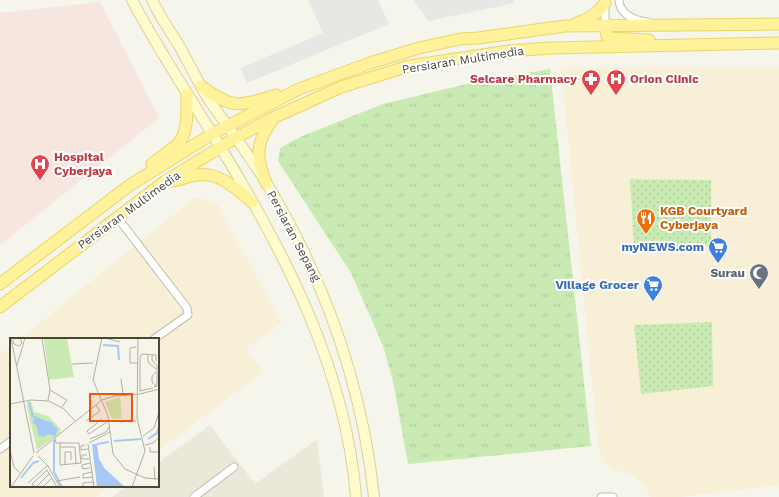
<svg xmlns="http://www.w3.org/2000/svg" width="779" height="497" viewBox="0 0 779 497" font-family="'Work Sans',sans-serif">
  <style>
    .residential { fill: #eae8d9 }
    .commercial { fill: #f8efd7 }
    .medical { fill: #f6e6df }
    .grass { fill: url(#grass-tufts) }
    .park { fill: url(#park-dots) }
    .parking { fill: #e8e7e3 }
    .lines { fill: none; stroke-linecap: round; stroke-linejoin: round }
    .street-casing { stroke: #c2bead; stroke-width: 9 }
    .secondary-casing { stroke: #d8d19a; stroke-width: 12 }
    .primary-casing { stroke: #e9d666; stroke-width: 13 }
    .street { stroke: #fff; stroke-width: 7 }
    .secondary { stroke: #fffbcc; stroke-width: 10 }
    .primary { stroke: #fff29b; stroke-width: 11 }
    .labels { text-anchor: middle; dominant-baseline: central; stroke-width: 4; stroke-linejoin: round; paint-order: stroke }
    .street-label { font-size: 12px; fill: #4b4738; stroke: #fff }
    .health-label { font-size: 12px; font-weight: bold; fill: #be3a42; stroke: #fff; text-anchor: start }
    .food-label { font-size: 12px; font-weight: bold; fill: #c56008; stroke: #fff; text-anchor: start }
    .shop-label { font-size: 12px; font-weight: bold; fill: #366cbe; stroke: #fff; text-anchor: end }
    .worship-label { font-size: 12px; font-weight: bold; fill: #5b616d; stroke: #fff; text-anchor: end }
    .inset-river { fill: none; stroke: #a7c8f4; stroke-width: 2 }
    .inset-road { fill: none; stroke: #b2afa3; stroke-width: 1 }
    .view { fill: #e8590c; fill-opacity: 0.15; stroke: #e8590c; stroke-width: 2 }
    .inset-edge { fill: none; stroke: #4b4738; stroke-width: 2 }
  </style>
  <defs>
    <pattern id="grass-tufts" width="24" height="20" patternUnits="userSpaceOnUse"><rect width="24" height="20" fill="#c9ebb3"/><path d="M3 7l-1-3M5 7V3M7 7l1-3M15 17l-1-3M17 17v-4M19 17l1-3" fill="none" stroke="#aecb9b"/></pattern>
    <pattern id="park-dots" width="8" height="8" patternUnits="userSpaceOnUse"><rect width="8" height="8" fill="#c9ebb3"/><path d="M2 2h.1M6 6h.1" fill="none" stroke="#aecb9b" stroke-width="1.8" stroke-linecap="round"/></pattern>
  </defs>
  <rect width="100%" height="100%" fill="#f6f5eb"/>
  <polygon class="residential" points="210,425 255,484 317,439 324,497 112,497 127,486 158,486 158,463"/>
  <g class="commercial">
    <polygon points="779,67 779,485 680,497 651,497 642,483 630,474 613,469 605,463 600,453 597,432 561,68"/>
    <polygon points="195,197 217,203 282,323 246,348 263,372 158,451 158,339 20,339"/>
    <polygon points="11,346 11,486 111,486 96,497 0,497 0,355"/>
  </g>
  <polygon class="medical" points="100,2 159,118 0,245 0,13"/>
  <polygon class="grass" points="550,69 591,446 408,464 393,381 383,346 351,273 278,161 280,148 300,137 383,104 475,82"/>
  <g class="park">
    <polygon points="630,179 711,180 711,246 634,247"/>
    <polygon points="712,322 713,386 641,394 634,325"/>
  </g>
  <g class="parking">
    <polygon points="308,0 378,0 389,24 247,83 240,68 323,33"/>
    <polygon points="413,0 514,0 515,3 429,21"/>
  </g>
  <g class="lines">
    <defs>
      <g id="street">
        <path d="M619 0C620 15 634 20 647 22"/>
        <polyline points="605,3 605,25"/>
        <polyline points="117,217 187,308 188,315 154,339"/>
        <polyline points="0,449 11,441"/>
        <polyline points="194,497 234,467"/>
        <polyline points="601,497 613,497"/>
      </g>
      <g id="secondary">
        <path d="M132 0C159 51 191 99 221 148 286 255 346 370 356 497"/>
        <path d="M152 0C159 15 169 30 178 44 189 63 198 82 209 100 228 127 248 154 266 182 325 280 362 383 374 497"/>
      </g>
      <g id="primary">
        <path d="M577 23C589 19 598 14 605 3"/>
        <polyline points="605,25 607,36 611,38 649,40"/>
        <path d="M201 86C233 110 239 106 276 95"/>
        <path d="M152 164C160 157 169 152 177 145 189 133 187 110 187 94"/>
        <path d="M172 181C180 180 188 176 197 175 218 171 237 189 252 202"/>
        <path d="M266 183C255 156 256 142 273 119"/>
        <polyline points="0,284 130,185 212,134 299,89 370,63 419,48 460,39 478,38 565,26 779,24"/>
        <polyline points="0,307 164,182 237,137 275,117 341,87 409,66 509,51 551,48 779,43"/>
      </g>
    </defs>
    <use href="#street" class="street-casing"/>
    <use href="#secondary" class="secondary-casing"/>
    <use href="#primary" class="primary-casing"/>
    <use href="#street" class="street"/>
    <use href="#secondary" class="secondary"/>
    <use href="#primary" class="primary"/>
  </g>
  <defs>
    <symbol id="pharmacy-pin" viewBox="-11 -11 22 30"><path d="M0 17L-7.5 6A9.5 9.5 0 1 1 7.5 6Z" fill="#e0444e" stroke="#fff"/><path d="M-2-6h4v4h4v4h-4v4h-4v-4h-4v-4h4Z" fill="#fff"/></symbol>
    <symbol id="hospital-pin" viewBox="-11 -11 22 30"><path d="M0 17L-7.5 6A9.5 9.5 0 1 1 7.5 6Z" fill="#e0444e" stroke="#fff"/><path d="M-5-5h3v3.5h4V-5h3V5h-3V1.5h-4V5h-3Z" fill="#fff"/></symbol>
    <symbol id="restaurant-pin" viewBox="-11 -11 22 30"><path d="M0 17L-7.5 6A9.5 9.5 0 1 1 7.5 6Z" fill="#e8710a" stroke="#fff"/><path d="M-5-6h1v4h1v-4h1v4h1v-4h1v5L-1.5 .5V6h-2V.5L-5-1ZM5-6V6H3V1.5H1.5Q1.5-4 5-6Z" fill="#fff"/></symbol>
    <symbol id="supermarket-pin" viewBox="-11 -11 22 30"><path d="M0 17L-7.5 6A9.5 9.5 0 1 1 7.5 6Z" fill="#3f7fe0" stroke="#fff"/><path d="M-6-5.5h2.5l.6 2H6L4.5 2H-2.5L-4.4-4H-6ZM-1.5 3.2a1.3 1.3 0 1 0 .1 0ZM3 3.2a1.3 1.3 0 1 0 .1 0Z" fill="#fff"/></symbol>
    <symbol id="mosque-pin" viewBox="-11 -11 22 30"><path d="M0 17L-7.5 6A9.5 9.5 0 1 1 7.5 6Z" fill="#6b7280" stroke="#fff"/><path d="M3.5-4.9A6 6 0 1 0 3.5 4.9A5 5 0 1 1 3.5-4.9Z" fill="#fff"/></symbol>
  </defs>
  <g fill-rule="evenodd">
    <use href="#pharmacy-pin" x="580" y="68" width="22" height="30"/>
    <use href="#hospital-pin" x="605" y="68" width="22" height="30"/>
    <use href="#hospital-pin" x="29" y="153" width="22" height="30"/>
    <use href="#restaurant-pin" x="635" y="207" width="22" height="30"/>
    <use href="#supermarket-pin" x="707" y="236" width="22" height="30"/>
    <use href="#mosque-pin" x="748" y="262" width="22" height="30"/>
    <use href="#supermarket-pin" x="642" y="274" width="22" height="30"/>
  </g>
  <g class="labels">
    <g class="street-label">
      <text transform="translate(463 60) rotate(-9)">Persiaran Multimedia</text>
      <text transform="translate(129 210) rotate(-36)">Persiaran Multimedia</text>
      <text transform="translate(294 236) rotate(62)">Persiaran Sepang</text>
    </g>
    <g class="health-label">
      <text x="577" y="79" text-anchor="end">Selcare Pharmacy</text>
      <text x="630" y="79">Orion Clinic</text>
      <text x="54" y="157">Hospital<tspan x="54" dy="14">Cyberjaya</tspan></text>
    </g>
    <g class="food-label">
      <text x="660" y="211">KGB Courtyard<tspan x="660" dy="14">Cyberjaya</tspan></text>
    </g>
    <g class="shop-label">
      <text x="704" y="247">myNEWS.com</text>
      <text x="639" y="285">Village Grocer</text>
    </g>
    <g class="worship-label">
      <text x="745" y="273">Surau</text>
    </g>
  </g>
  <g transform="translate(10 338)">
    <rect width="149" height="149" fill="#f6f5eb"/>
    <path d="M110 59 112 80 102 81 95 64Z" fill="#c9ebb3"/>
    <path d="M57 0 64 39 39 42 34 1Z" fill="#c9ebb3"/>
    <path d="M21 63 24 74 38 78 51 91 50 95 27 112 17 69V64Z" fill="#c9ebb3"/>
    <path d="M24 78 43 85V88L48 90 45 99 40 96 33 99 28 97 27 89 23 85ZM82 106H87L89 121 95 131 115 149H87Z" fill="#a7c8f4"/>
    <path class="inset-river" d="M93 7 108 8 109 22M19 64 23 79M138 101 147 95 149 89M44 102V134L52 149M104 103 131 101M87 106 99 104M11 140 23 125 29 123"/>
    <path class="inset-road" d="M1 0 24 115M32 0 40 52 38 62M92 0 83 42 98 78 103 116 115 131 135 140 149 141M95 0 110 4M3 2 4 6 9 8 12 5 10 0M126 9 120 10V25H127M138 16V24L147 32M142 16V22L147 28V32M62 26 83 25M7 27 15 0M146 34 142 38V44L147 49M111 41 113 55M144 49 147 48V33M143 50 130 53V19L132 16 146 17V23M40 52 57 62 52 69M0 66 21 62 39 63 54 71 65 83M92 81 77 93 79 96 97 84M76 83 90 73 86 67M111 85 113 83H126M133 98 144 90 149 74M45 100 46 105H69L71 125 50 127V105M80 101 96 94 99 89M79 105 100 94M78 106 84 149M75 107 71 108V112L78 111M135 107 143 105 149 100M50 109H65L66 125M140 109V114H149M0 112 4 129 10 135M26 115 92 62 105 58 130 56 149 51M77 117H72V121H79M28 118 38 128 50 149M55 127V114H61V122M144 129 145 142M80 130 73 131 72 127 80 125M82 139 73 140V136L83 134M47 143 70 139M18 145 37 128M1 149 23 118M23 149 22 146 37 132 47 149M26 149 39 136M33 149 42 140M73 149V145L84 144M122 149 135 113 127 80 128 0"/>
    <path class="view" d="M80 56H122V83H80Z"/>
    <rect width="149" height="149" class="inset-edge"/>
  </g>
</svg>
